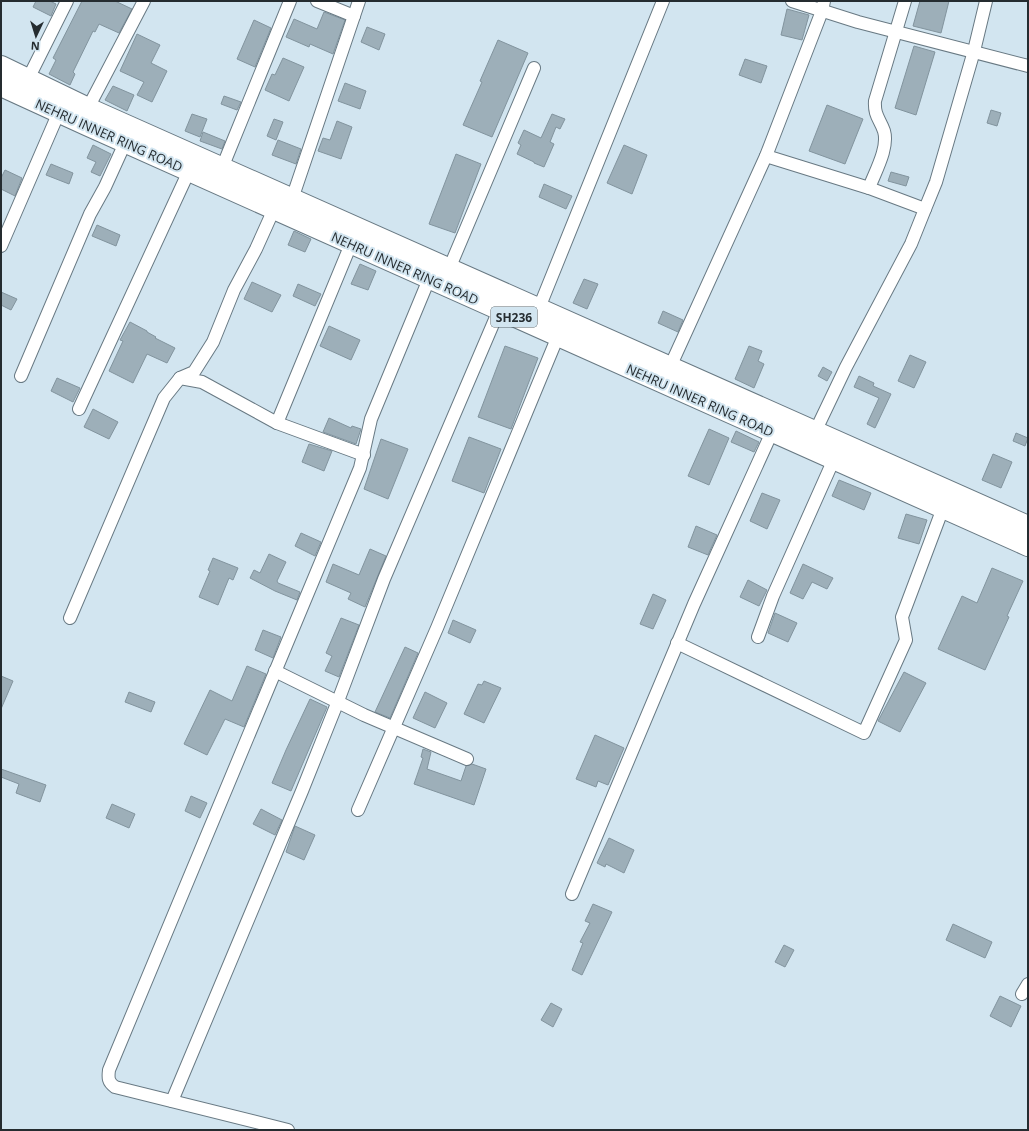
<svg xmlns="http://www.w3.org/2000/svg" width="1029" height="1131" viewBox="0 0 1029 1131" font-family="'Open Sans',sans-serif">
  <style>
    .building { fill: #9dafb9; stroke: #82949e }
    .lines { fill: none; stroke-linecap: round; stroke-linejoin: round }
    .street-casing { stroke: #687983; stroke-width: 14 }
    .primary-casing { stroke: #687983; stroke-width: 22 }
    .street { stroke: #fff; stroke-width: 12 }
    .primary { stroke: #fff; stroke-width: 20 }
    .labels { text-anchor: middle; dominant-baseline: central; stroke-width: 4; stroke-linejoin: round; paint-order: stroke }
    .shield { fill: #d2e5f0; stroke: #59646a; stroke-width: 1 }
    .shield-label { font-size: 12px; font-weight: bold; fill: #252c30 }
    .street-label { font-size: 13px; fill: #252c30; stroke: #d2e5f0 }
  </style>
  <rect width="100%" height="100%" fill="#d2e5f0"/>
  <g class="building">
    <polygon points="36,1 50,1 56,4 51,16 33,7"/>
    <polygon points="82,1 115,1 132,9 119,33 99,24 95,32 93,31 73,72 75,74 70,85 49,74 56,60 53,58"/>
    <polygon points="920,1 949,1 941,33 913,26"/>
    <polygon points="787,9 809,15 802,40 781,35"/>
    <polygon points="324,12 345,20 333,54 310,44 309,47 286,37 294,19 317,29"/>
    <polygon points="254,20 271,28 255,67 237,59"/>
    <polygon points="367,27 385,34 379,50 361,42"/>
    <polygon points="137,34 160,45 151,63 167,71 152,102 137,95 144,82 120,71"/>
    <polygon points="498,40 528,53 492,137 463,125 482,82 480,81"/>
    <polygon points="914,46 935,52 916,115 895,108"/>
    <polygon points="283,58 304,67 289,101 265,90 272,74 275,75"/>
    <polygon points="745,59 767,66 761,83 739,75"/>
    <polygon points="345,83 366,91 360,109 338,101"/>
    <polygon points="113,86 134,95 127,111 105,100"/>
    <polygon points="224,96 241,102 237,110 221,104"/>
    <polygon points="827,105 863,119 845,164 809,151"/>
    <polygon points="991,110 1001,113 997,126 987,123"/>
    <polygon points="192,114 207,119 200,137 185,131"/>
    <polygon points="552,114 565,119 560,129 556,127 550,142 554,144 544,167 534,163 534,162 517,154 521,145 518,143 524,130 541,138"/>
    <polygon points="274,119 283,122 276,140 267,136"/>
    <polygon points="337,121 352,127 341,159 318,151 323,138 330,140"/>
    <polygon points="203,132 225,141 222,149 200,141"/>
    <polygon points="278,140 301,149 296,164 272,155"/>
    <polygon points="93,145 111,154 100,176 91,172 96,162 87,158"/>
    <polygon points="624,145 647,155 632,194 607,183"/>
    <polygon points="456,154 481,164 455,233 429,224"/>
    <polygon points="51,164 73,173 69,184 46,175"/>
    <polygon points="5,170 22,178 15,196 1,189 1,178"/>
    <polygon points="891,172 909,177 906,186 888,181"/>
    <polygon points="544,184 572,196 566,209 539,197"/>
    <polygon points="97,225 120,235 116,246 92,236"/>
    <polygon points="294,231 311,239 305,252 288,245"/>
    <polygon points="360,264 376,271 368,290 351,284"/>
    <polygon points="584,279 598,284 587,309 573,303"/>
    <polygon points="252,282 281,295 272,312 244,299"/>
    <polygon points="298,284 321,294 315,306 293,296"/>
    <polygon points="1,292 17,299 11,310 1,305"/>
    <polygon points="663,311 683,320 678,332 658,323"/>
    <polygon points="130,322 147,331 147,332 156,337 155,338 175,348 167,363 147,354 133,383 109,371 123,341 120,340"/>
    <polygon points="329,326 360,340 351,360 320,346"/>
    <polygon points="505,346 538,358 511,429 478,417"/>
    <polygon points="749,346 762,351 758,361 764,364 754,388 735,379"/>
    <polygon points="910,355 926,362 914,388 898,381"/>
    <polygon points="823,367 832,372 827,381 818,376"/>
    <polygon points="859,376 874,383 873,386 891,394 875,428 867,424 879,398 854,387"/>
    <polygon points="57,378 80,388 73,402 51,391"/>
    <polygon points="93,409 118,422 109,439 84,427"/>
    <polygon points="329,418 351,428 352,426 361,429 356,444 323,432"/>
    <polygon points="709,429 729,438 709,485 688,476"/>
    <polygon points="736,431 759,442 754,452 731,442"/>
    <polygon points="1016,433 1028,438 1025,446 1013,441"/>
    <polygon points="469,437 501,449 484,493 452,481"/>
    <polygon points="381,439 408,449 388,499 364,489"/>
    <polygon points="309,444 332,451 324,471 302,462"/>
    <polygon points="993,454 1012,462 1001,488 982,480"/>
    <polygon points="839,480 871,493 864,510 832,496"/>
    <polygon points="762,493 780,500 767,529 750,521"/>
    <polygon points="906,514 927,520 919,544 898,538"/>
    <polygon points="696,526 717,535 708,555 688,547"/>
    <polygon points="301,533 321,542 315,556 295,546"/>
    <polygon points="370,549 386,556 365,607 348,599 351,593 326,582 333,564 359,575"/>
    <polygon points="269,554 286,562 277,581 278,583 300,592 297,600 275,591 250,578 254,570 260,573"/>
    <polygon points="213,558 238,568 233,580 229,578 218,605 199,597 210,571 208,570"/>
    <polygon points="803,564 833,578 827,589 812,582 803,599 790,593"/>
    <polygon points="992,568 1023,581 1007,616 1009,617 985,670 938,649 962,596 977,603"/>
    <polygon points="748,580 767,590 759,606 740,597"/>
    <polygon points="653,594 666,600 653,629 640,624"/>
    <polygon points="775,613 797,623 788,642 768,633"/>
    <polygon points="341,618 359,625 339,677 325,671 332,656 326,653"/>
    <polygon points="453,620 476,630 470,643 448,633"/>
    <polygon points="263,630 281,637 273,658 255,650"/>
    <polygon points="405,647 418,653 390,718 375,712"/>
    <polygon points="247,666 266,674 244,727 225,719 207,755 184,744 210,690 232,701"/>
    <polygon points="904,672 926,683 900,732 878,721"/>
    <polygon points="1,676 13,681 1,709"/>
    <polygon points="484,681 501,688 484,723 464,714 478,684 482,685"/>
    <polygon points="129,692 155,702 151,712 125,702"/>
    <polygon points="425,692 447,703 435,728 413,718"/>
    <polygon points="310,699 327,707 291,791 272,783 286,750"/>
    <polygon points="595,735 624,748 608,785 598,781 596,787 576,779"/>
    <polygon points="423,749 431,752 427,769 461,781 466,766 472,764 486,769 474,805 414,784 423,758 421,757"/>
    <polygon points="1,769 46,785 40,802 16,793 19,784 1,777"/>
    <polygon points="191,796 207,803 200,818 185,811"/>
    <polygon points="112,804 135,814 129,828 106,818"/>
    <polygon points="261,809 282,820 275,835 253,824"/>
    <polygon points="295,826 315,835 304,860 286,852"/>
    <polygon points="609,838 634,850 624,873 606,864 605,867 597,863"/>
    <polygon points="593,904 612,912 582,975 572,970 583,943 580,942 590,923 585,921"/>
    <polygon points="953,924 992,942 985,958 946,940"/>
    <polygon points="784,945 794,950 785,967 775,962"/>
    <polygon points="1000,996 1021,1006 1011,1027 990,1016"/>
    <polygon points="551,1003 562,1009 553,1027 541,1020"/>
  </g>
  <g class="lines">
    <defs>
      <g id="street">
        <polyline points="317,1 354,16"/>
        <polyline points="792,1 858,22 1028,66"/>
        <polyline points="28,79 67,1"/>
        <polyline points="88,108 144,1"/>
        <polyline points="766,156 869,188 925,209"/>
        <polyline points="222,168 290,1"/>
        <path d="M869 188C875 172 889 148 884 131 880 119 874 116 875 101L905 1"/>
        <polyline points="292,199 359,1"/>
        <polyline points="1,246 59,112"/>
        <polyline points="449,269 534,68"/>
        <polyline points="539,308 663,1"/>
        <polyline points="670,367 766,156 822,11 824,1"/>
        <polyline points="21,376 90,214 105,187 125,143"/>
        <polyline points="180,378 194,372 213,342 234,290 256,249 274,209"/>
        <polyline points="79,409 189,171"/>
        <polyline points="277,423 351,244"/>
        <polyline points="815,432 846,367 911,244 925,209 936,182 974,51 986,1"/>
        <polyline points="70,618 164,398 180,378 202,382 277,423 364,455"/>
        <polyline points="758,637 773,596 834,459"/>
        <polyline points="677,643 864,733 906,640 902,617 943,508"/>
        <polyline points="275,671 364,715 467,759"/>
        <polyline points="358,810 437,628 558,336"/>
        <polyline points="572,894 694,604 772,432"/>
        <polyline points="1022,994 1028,984"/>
        <polyline points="172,1101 302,791 338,701 384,579 499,310"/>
        <path d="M288 1130 115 1087C108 1082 108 1078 109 1070L360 468 371 419 429 279"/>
      </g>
      <g id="primary">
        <polyline points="1,66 88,108 1028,526"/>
        <polyline points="1,86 86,125 1028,546"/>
      </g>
    </defs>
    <use href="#street" class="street-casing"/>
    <use href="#primary" class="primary-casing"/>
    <use href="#street" class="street"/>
    <use href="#primary" class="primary"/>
  </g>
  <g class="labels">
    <rect class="shield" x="491" y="307" width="46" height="20" rx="3"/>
    <g class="shield-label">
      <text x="514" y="317">SH236</text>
    </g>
    <g class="street-label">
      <text transform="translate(109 135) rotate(24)">NEHRU INNER RING ROAD</text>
      <text transform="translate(405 268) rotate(24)">NEHRU INNER RING ROAD</text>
      <text transform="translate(700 400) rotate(24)">NEHRU INNER RING ROAD</text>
    </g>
  </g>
  <rect width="1029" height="1131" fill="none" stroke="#252c30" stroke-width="4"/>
  <g transform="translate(36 36) rotate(184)" stroke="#d2e5f0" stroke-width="3" paint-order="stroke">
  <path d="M0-3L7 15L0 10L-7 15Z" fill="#252c30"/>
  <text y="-6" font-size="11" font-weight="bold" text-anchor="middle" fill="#252c30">N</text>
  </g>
</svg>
